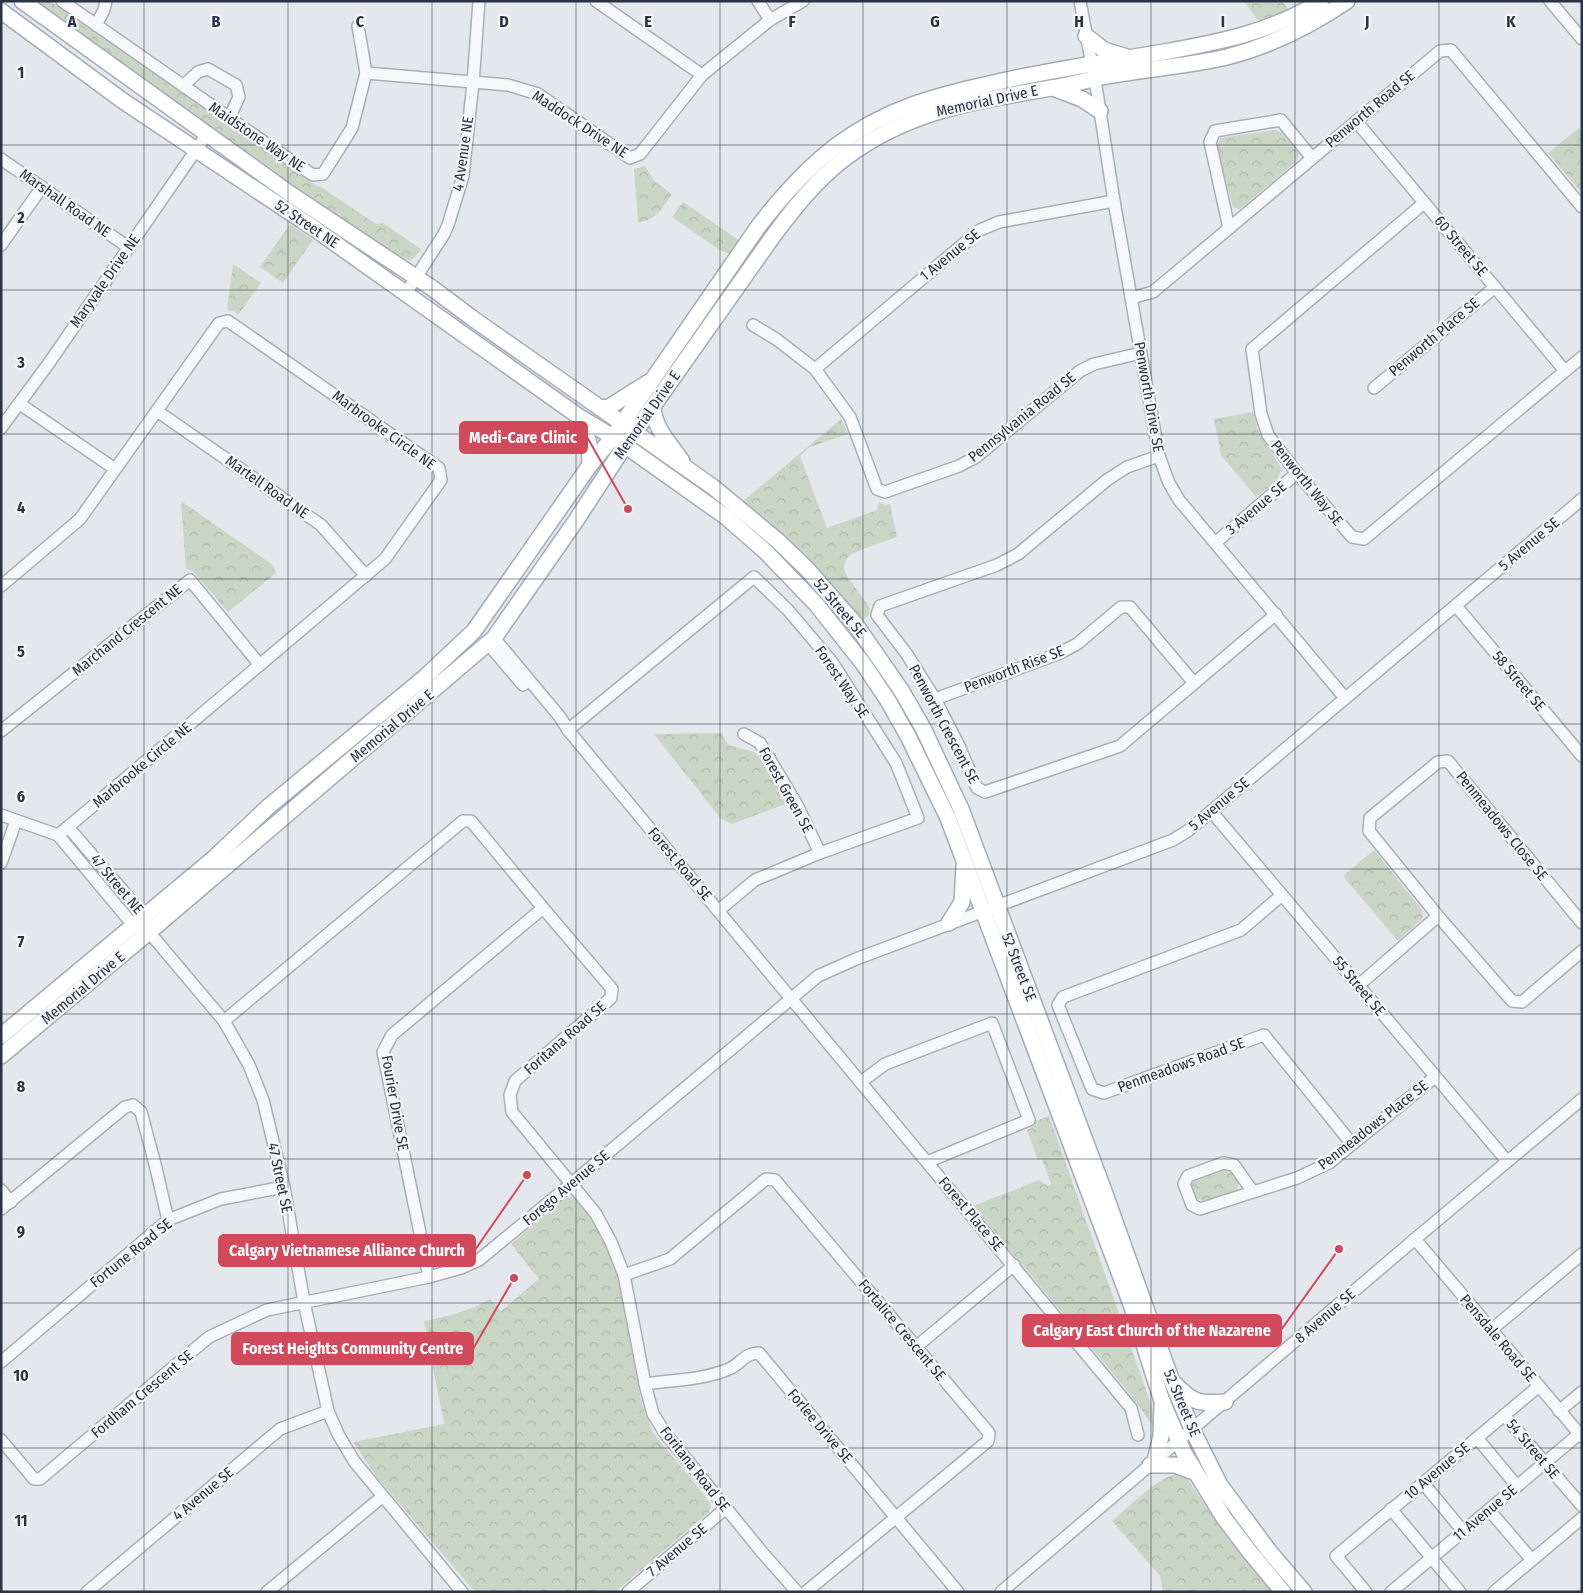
<svg xmlns="http://www.w3.org/2000/svg" width="1583" height="1593" viewBox="0 0 1583 1593" font-family="'Fira Sans Condensed',sans-serif">
  <style>
    .park { fill: url(#park-crowns) }
    .lines { fill: none; stroke-linecap: round; stroke-linejoin: round }
    .minor-casing { stroke: #a9aeb7; stroke-width: 14 }
    .major-casing { stroke: #a3abb8; stroke-width: 18 }
    .minor { stroke: #f7f8fa; stroke-width: 11 }
    .major { stroke: #fff; stroke-width: 15 }
    .grid { fill: none; stroke: #2b3445; stroke-width: 1; stroke-opacity: 0.55 }
    .labels { text-anchor: middle; dominant-baseline: central; stroke-width: 4.5; stroke-linejoin: round; paint-order: stroke }
    .street-label { font-size: 15px; fill: #2b3445; stroke: #f4f6f9 }
    .grid-label { font-size: 16px; text-anchor: middle; font-weight: bold; fill: #2b3445; stroke: #f4f6f9; stroke-width: 4.5; stroke-linejoin: round; paint-order: stroke }
    .leader { fill: none; stroke: #d1495b; stroke-width: 2 }
    .callout-dot { fill: #d1495b; stroke: #f4f6f9; stroke-width: 2 }
    .callout { fill: #d1495b; stroke: #d1495b; stroke-width: 2 }
    .callout-label { font-size: 16px; text-anchor: middle; font-weight: bold; fill: #fff }
  </style>
  <defs>
    <pattern id="park-crowns" width="20" height="18" patternUnits="userSpaceOnUse" patternTransform="scale(1.25)"><rect width="20" height="18" fill="#c9d6c5"/><path d="M2 6a3 3 0 1 1 6 0M12 15a3 3 0 1 1 6 0" fill="none" stroke="#adb8ab"/></pattern>
  </defs>
  <rect width="100%" height="100%" fill="#e4e7ec"/>
  <g class="park">
    <polygon points="26,1 50,1 315,185 321,187 376,224 383,223 422,250 411,260 396,258"/>
    <polygon points="1243,1 1282,1 1290,11 1260,22"/>
    <polygon points="1579,128 1582,131 1582,193 1548,153"/>
    <polygon points="1275,130 1282,132 1299,154 1296,162 1240,209 1235,208 1232,204 1217,146 1221,138"/>
    <path d="M645 166 655 182 672 194C664 206 655 222 638 222L634 169Z"/>
    <polygon points="683,202 740,241 732,254 721,251 672,217"/>
    <polygon points="290,224 313,240 283,283 260,267"/>
    <polygon points="233,264 261,283 238,315 234,311 227,310"/>
    <path d="M1253 412 1259 433 1280 466C1283 480 1265 489 1256 497L1221 455 1214 419Z"/>
    <path d="M841 419 848 434 810 447 800 456 827 528 877 510 879 502 885 505 890 504 897 537C886 541 854 551 848 557 843 563 843 570 847 576L870 608 869 615 860 622 742 502Z"/>
    <polygon points="181,501 273,565 276,573 228,612 193,571 186,569"/>
    <polygon points="722,733 728,745 754,752 758,755 788,803 732,824 721,819 654,734"/>
    <polygon points="1374,850 1423,911 1422,919 1398,941 1343,876"/>
    <polygon points="1049,1116 1152,1407 1155,1429 1130,1394 973,1206 1040,1180 1047,1186 1051,1184 1042,1159 1038,1160 1027,1130 1032,1128 1036,1121"/>
    <path d="M1225 1169 1231 1170 1239 1180 1237 1190C1226 1197 1206 1204 1195 1198L1190 1188C1195 1174 1213 1173 1225 1169Z"/>
    <path d="M571 1197 578 1200 603 1238 617 1272 642 1404 653 1433 705 1496 711 1505 709 1512 615 1592H475L376 1476 353 1442 444 1424 424 1321C450 1316 467 1312 490 1299L501 1311 539 1279 511 1244 563 1199Z"/>
    <path d="M1181 1473 1186 1477 1228 1539 1272 1592H1163L1160 1576 1112 1521C1129 1507 1159 1475 1181 1473Z"/>
  </g>
  <g class="lines">
    <defs>
      <g id="minor">
        <polyline points="62,1 271,147 313,175 323,174 352,128 366,73 358,26"/>
        <polyline points="596,1 702,75"/>
        <polyline points="758,1 770,20"/>
        <polyline points="1080,1 1097,92 1114,201 1159,456 1169,483 1179,500 1345,698"/>
        <polyline points="1550,1 1582,39"/>
        <polyline points="96,25 104,10 106,1"/>
        <polyline points="366,73 508,85 538,94 630,158 640,154 702,75 770,20 803,1"/>
        <polyline points="183,86 198,72 208,69 236,85 239,97 229,118"/>
        <polyline points="1356,121 1565,371"/>
        <polyline points="1,159 128,247"/>
        <polyline points="1424,203 1252,349 1261,414 1268,435 1297,473 1352,537 1364,539 1582,357"/>
        <polyline points="1229,228 1210,142 1215,131 1281,120 1312,158"/>
        <polyline points="1,245 42,187"/>
        <polyline points="406,293 444,234 448,225 463,176 473,83 479,1"/>
        <polyline points="1131,298 1153,292 1440,51 1451,50 1582,207"/>
        <polyline points="753,325 776,339 815,369 850,417 877,489 885,492 959,466 976,457 1080,371 1094,364 1141,353"/>
        <polyline points="815,369 980,230 999,222 1114,201"/>
        <polyline points="1374,388 1495,287"/>
        <polyline points="20,404 115,469"/>
        <polyline points="157,411 321,525 366,576"/>
        <polyline points="1,428 49,363 207,134"/>
        <polyline points="1159,456 1127,467 1107,480 1018,554 997,565 880,606 877,615 906,653 935,699 959,746 977,788 985,792 1120,746 1276,614"/>
        <polyline points="1215,543 1297,473"/>
        <polyline points="1,586 80,519 219,323 228,321 439,468 441,480 385,559 68,827 58,835 1,815"/>
        <polyline points="1456,606 1582,756"/>
        <polyline points="494,638 560,717 568,730 1131,1408 1138,1435"/>
        <polyline points="488,644 523,685"/>
        <polyline points="935,699 1058,654 1077,644 1121,607 1130,607 1194,683"/>
        <polyline points="568,730 754,577 788,610 832,662 896,763 918,818 820,853 755,880 718,911"/>
        <polyline points="1,731 190,580 260,665"/>
        <polyline points="744,734 760,743 797,805 820,853"/>
        <polyline points="1211,811 1507,1161"/>
        <polyline points="68,827 144,915 147,924"/>
        <polyline points="58,835 133,925 149,932 224,1021 249,1065 263,1100 284,1187 304,1302 328,1411 338,1434 354,1461 462,1592"/>
        <polyline points="1,863 16,821"/>
        <polyline points="1282,895 1241,930 1063,997 1058,1005 1092,1089 1104,1093 1264,1035 1352,1144"/>
        <polyline points="1582,923 1448,761 1438,762 1370,818 1369,831 1438,916 1512,1001 1522,1002 1582,951"/>
        <polyline points="1359,985 1438,916"/>
        <polyline points="224,1021 463,821 471,821 543,908 612,989 611,998 515,1081 510,1095 512,1112 596,1214 611,1242 624,1275 645,1384 653,1414 665,1433 761,1551 797,1592"/>
        <polyline points="861,1082 885,1064 992,1023 1029,1120 927,1162"/>
        <polyline points="1,1190 11,1202"/>
        <polyline points="1253,1192 1234,1165 1223,1163 1188,1176 1184,1184 1192,1205 1200,1209 1297,1178 1329,1163 1435,1077"/>
        <polyline points="1,1209 125,1107 133,1105 141,1112 155,1164 168,1220"/>
        <polyline points="1415,1239 1582,1437"/>
        <polyline points="624,1275 670,1259 766,1179 775,1180 989,1433 988,1441 806,1592"/>
        <polyline points="429,1277 383,1052 392,1035 543,908"/>
        <polyline points="1491,1330 1582,1254"/>
        <polyline points="916,1347 1014,1265"/>
        <polyline points="1,1362 168,1220 221,1199 284,1187"/>
        <path d="M645 1384C672 1380 703 1380 729 1369 741 1364 744 1353 759 1353L958 1592"/>
        <polyline points="1559,1411 1582,1392"/>
        <polyline points="1504,1415 1582,1506"/>
        <polyline points="1477,1438 1517,1486"/>
        <polyline points="1,1440 34,1479 40,1479 209,1337 267,1310 429,1277 461,1268 479,1260 571,1184 818,976 856,959 1173,840 1189,830 1582,499"/>
        <polyline points="1423,1483 1463,1531"/>
        <polyline points="1391,1509 1460,1592"/>
        <polyline points="1489,1510 1532,1560"/>
        <polyline points="87,1592 280,1429 328,1411"/>
        <polyline points="267,1592 382,1497"/>
        <polyline points="628,1592 726,1508"/>
        <polyline points="1001,1592 1415,1239 1582,1099"/>
        <polyline points="1366,1592 1336,1556 1539,1386"/>
        <polyline points="1391,1592 1579,1434"/>
        <polyline points="1494,1592 1582,1518"/>
      </g>
      <g id="major">
        <polyline points="22,1 289,193 432,288 472,318 713,487 778,541 807,569 856,625 901,690 923,728 961,809 1104,1191 1171,1379 1192,1429 1220,1485 1269,1551 1304,1592"/>
        <polyline points="1,11 123,101 315,229 581,418 613,437 726,517 765,551 816,604 862,662 887,699 908,736 948,818 1131,1304 1162,1401 1184,1453 1224,1518 1249,1551 1283,1592"/>
        <polyline points="1086,36 1104,50 1127,57"/>
        <polyline points="1053,88 1082,99 1100,111"/>
        <polyline points="600,408 609,407 647,383"/>
        <path d="M653 408C655 429 670 444 682 461"/>
        <polyline points="581,418 589,444 590,465"/>
        <polyline points="949,923 962,902 964,867"/>
        <path d="M1 1036 213 859 268 807 424 678 474 631 590 465 613 437 758 227C781 197 806 169 836 146 885 109 934 96 993 83 1049 70 1107 62 1164 52 1220 42 1272 32 1321 1"/>
        <path d="M1 1056 149 932 494 638 575 522 620 453 771 239C793 209 816 180 845 158 911 109 974 102 1051 88 1070 85 1088 80 1107 76 1146 69 1188 66 1227 57 1270 46 1310 26 1347 1"/>
        <path d="M1175 1384C1193 1403 1199 1404 1225 1402"/>
        <polyline points="1155,1461 1161,1436 1162,1405"/>
        <polyline points="1150,1465 1175,1465 1194,1472"/>
      </g>
    </defs>
    <use href="#minor" class="minor-casing"/>
    <use href="#major" class="major-casing"/>
    <use href="#minor" class="minor"/>
    <use href="#major" class="major"/>
  </g>
  <path class="grid" d="M144 1V1592M288 1V1592M432 1V1592M576 1V1592M720 1V1592M863 1V1592M1007 1V1592M1151 1V1592M1295 1V1592M1439 1V1592M1 145H1582M1 290H1582M1 434H1582M1 579H1582M1 724H1582M1 869H1582M1 1014H1582M1 1159H1582M1 1303H1582M1 1448H1582"/>
  <g class="labels">
    <g class="street-label">
      <text transform="translate(987 101) rotate(-12)">Memorial Drive E</text>
      <text transform="translate(1370 109) rotate(-40)">Penworth Road SE</text>
      <text transform="translate(580 124) rotate(33)">Maddock Drive NE</text>
      <text transform="translate(257 137) rotate(34)">Maidstone Way NE</text>
      <text transform="translate(463 154) rotate(-82)">4 Avenue NE</text>
      <text transform="translate(65 203) rotate(35)">Marshall Road NE</text>
      <text transform="translate(307 224) rotate(34)">52 Street NE</text>
      <text transform="translate(1461 246) rotate(50)">60 Street SE</text>
      <text transform="translate(950 255) rotate(-39)">1 Avenue SE</text>
      <text transform="translate(105 281) rotate(-55)">Maryvale Drive NE</text>
      <text transform="translate(1434 337) rotate(-40)">Penworth Place SE</text>
      <text transform="translate(1149 397) rotate(80)">Penworth Drive SE</text>
      <text transform="translate(647 415) rotate(-55)">Memorial Drive E</text>
      <text transform="translate(1022 417) rotate(-39)">Pennsylvania Road SE</text>
      <text transform="translate(384 430) rotate(36)">Marbrooke Circle NE</text>
      <text transform="translate(1307 483) rotate(51)">Penworth Way SE</text>
      <text transform="translate(267 487) rotate(35)">Martell Road NE</text>
      <text transform="translate(1256 508) rotate(-40)">3 Avenue SE</text>
      <text transform="translate(1529 544) rotate(-40)">5 Avenue SE</text>
      <text transform="translate(840 608) rotate(50)">52 Street SE</text>
      <text transform="translate(127 630) rotate(-39)">Marchand Crescent NE</text>
      <text transform="translate(1014 669) rotate(-21)">Penworth Rise SE</text>
      <text transform="translate(1519 681) rotate(50)">58 Street SE</text>
      <text transform="translate(842 682) rotate(56)">Forest Way SE</text>
      <text transform="translate(944 724) rotate(62)">Penworth Crescent SE</text>
      <text transform="translate(392 726) rotate(-40)">Memorial Drive E</text>
      <text transform="translate(142 765) rotate(-40)">Marbrooke Circle NE</text>
      <text transform="translate(786 790) rotate(61)">Forest Green SE</text>
      <text transform="translate(1219 804) rotate(-40)">5 Avenue SE</text>
      <text transform="translate(1502 826) rotate(51)">Penmeadows Close SE</text>
      <text transform="translate(680 864) rotate(50)">Forest Road SE</text>
      <text transform="translate(117 884) rotate(50)">47 Street NE</text>
      <text transform="translate(1019 967) rotate(69)">52 Street SE</text>
      <text transform="translate(1359 986) rotate(50)">55 Street SE</text>
      <text transform="translate(83 988) rotate(-40)">Memorial Drive E</text>
      <text transform="translate(565 1038) rotate(-41)">Foritana Road SE</text>
      <text transform="translate(1181 1065) rotate(-20)">Penmeadows Road SE</text>
      <text transform="translate(395 1103) rotate(80)">Fourier Drive SE</text>
      <text transform="translate(1373 1125) rotate(-38)">Penmeadows Place SE</text>
      <text transform="translate(280 1178) rotate(78)">47 Street SE</text>
      <text transform="translate(566 1188) rotate(-40)">Forego Avenue SE</text>
      <text transform="translate(971 1214) rotate(50)">Forest Place SE</text>
      <text transform="translate(131 1253) rotate(-39)">Fortune Road SE</text>
      <text transform="translate(1325 1316) rotate(-41)">8 Avenue SE</text>
      <text transform="translate(902 1330) rotate(50)">Fortalice Crescent SE</text>
      <text transform="translate(1498 1338) rotate(50)">Pensdale Road SE</text>
      <text transform="translate(142 1394) rotate(-40)">Fordham Crescent SE</text>
      <text transform="translate(1182 1403) rotate(67)">52 Street SE</text>
      <text transform="translate(820 1426) rotate(50)">Forlee Drive SE</text>
      <text transform="translate(1533 1449) rotate(50)">54 Street SE</text>
      <text transform="translate(695 1469) rotate(52)">Foritana Road SE</text>
      <text transform="translate(1437 1471) rotate(-40)">10 Avenue SE</text>
      <text transform="translate(203 1494) rotate(-40)">4 Avenue SE</text>
      <text transform="translate(1485 1513) rotate(-40)">11 Avenue SE</text>
      <text transform="translate(677 1550) rotate(-40)">7 Avenue SE</text>
    </g>
  </g>
  <g class="grid-label">
    <text x="72" y="27">A</text>
    <text x="216" y="27">B</text>
    <text x="360" y="27">C</text>
    <text x="504" y="27">D</text>
    <text x="648" y="27">E</text>
    <text x="792" y="27">F</text>
    <text x="935" y="27">G</text>
    <text x="1079" y="27">H</text>
    <text x="1223" y="27">I</text>
    <text x="1367" y="27">J</text>
    <text x="1511" y="27">K</text>
    <text x="21" y="78">1</text>
    <text x="21" y="223">2</text>
    <text x="21" y="368">3</text>
    <text x="21" y="513">4</text>
    <text x="21" y="657">5</text>
    <text x="21" y="802">6</text>
    <text x="21" y="947">7</text>
    <text x="21" y="1092">8</text>
    <text x="21" y="1237">9</text>
    <text x="21" y="1381">10</text>
    <text x="21" y="1526">11</text>
  </g>
  <path class="leader" d="M628 509L587 437M527 1175L475 1250M1339 1249L1281 1330M514 1278L473 1349"/>
  <g class="callout-dot">
    <circle cx="628" cy="509" r="5"/>
    <circle cx="527" cy="1175" r="5"/>
    <circle cx="1339" cy="1249" r="5"/>
    <circle cx="514" cy="1278" r="5"/>
  </g>
  <g class="callout">
    <rect x="460" y="422" width="127" height="31" rx="5"/>
    <rect x="219" y="1235" width="256" height="31" rx="5"/>
    <rect x="1023" y="1315" width="258" height="31" rx="5"/>
    <rect x="232" y="1333" width="241" height="31" rx="5"/>
  </g>
  <g class="callout-label">
    <text x="523" y="443">Medi-Care Clinic</text>
    <text x="347" y="1256">Calgary Vietnamese Alliance Church</text>
    <text x="1152" y="1336">Calgary East Church of the Nazarene</text>
    <text x="353" y="1354">Forest Heights Community Centre</text>
  </g>
  <rect width="1583" height="1593" fill="none" stroke="#2b3445" stroke-width="5"/>
</svg>
